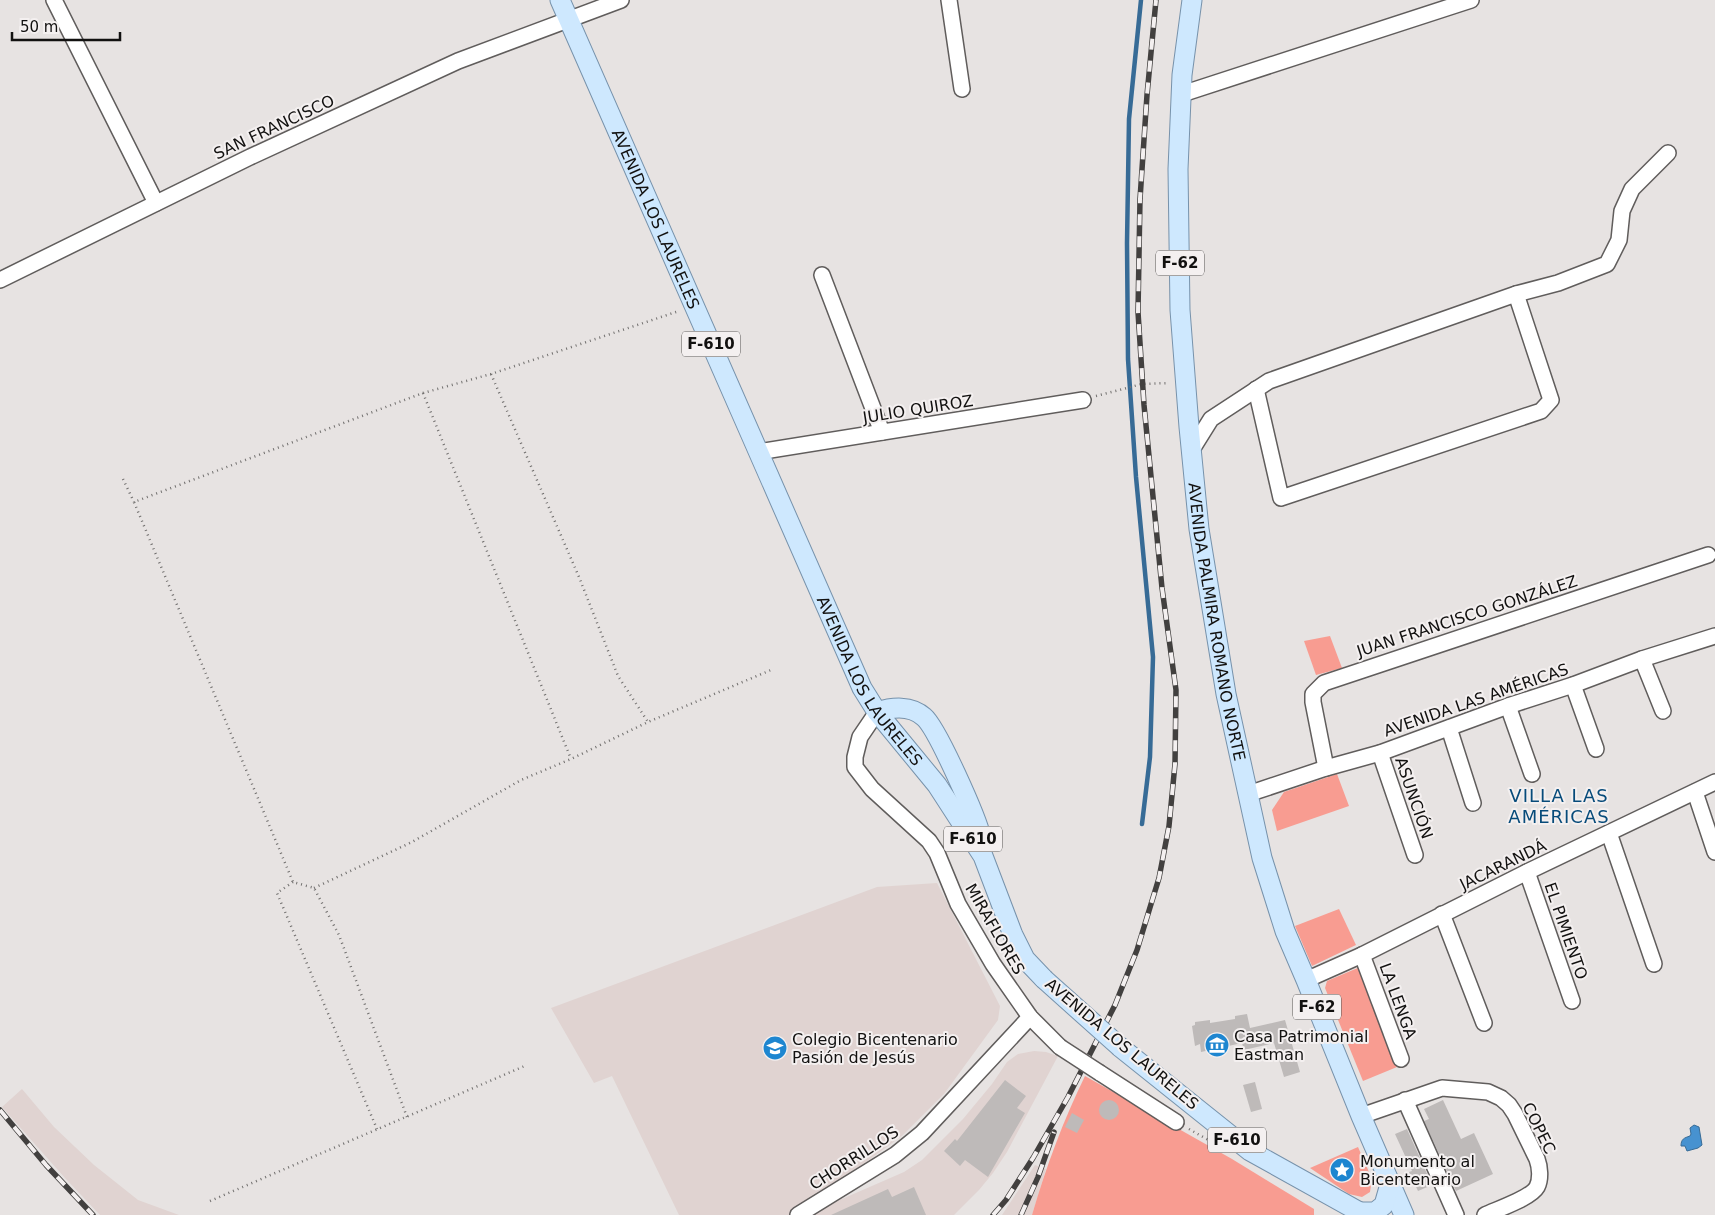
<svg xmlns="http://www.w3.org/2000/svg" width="1715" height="1215" viewBox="0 0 1715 1215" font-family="'DejaVu Sans',sans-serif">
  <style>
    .built { fill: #e0d3d1 }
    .green { fill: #f89c91 }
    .water { fill: #4792d0; stroke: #376b96 }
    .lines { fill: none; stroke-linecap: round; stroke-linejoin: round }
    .stream { stroke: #376b96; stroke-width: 4.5 }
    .building { fill: #bebab9 }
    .minor-casing { stroke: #605d5c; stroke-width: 18 }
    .major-casing { stroke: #7792ab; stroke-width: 21 }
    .path { stroke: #72706f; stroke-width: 2.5; stroke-dasharray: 1 4; stroke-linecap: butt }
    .minor { stroke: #fff; stroke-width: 15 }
    .major { stroke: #cee8fe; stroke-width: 19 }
    .rail-casing { stroke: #42403f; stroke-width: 5.5 }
    .rail { stroke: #f4f0f0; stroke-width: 4; stroke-dasharray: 11; stroke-linecap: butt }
    .minor-bridge-casing { stroke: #605d5c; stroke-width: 18; stroke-linecap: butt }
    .major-bridge-casing { stroke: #7792ab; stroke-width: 21; stroke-linecap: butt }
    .minor-bridge { stroke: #fff; stroke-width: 15 }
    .major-bridge { stroke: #cee8fe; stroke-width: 19 }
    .labels { text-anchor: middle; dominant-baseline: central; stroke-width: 4; stroke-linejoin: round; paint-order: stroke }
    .shield { fill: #f4f0f0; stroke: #565453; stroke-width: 1 }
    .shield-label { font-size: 15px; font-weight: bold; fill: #121110 }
    .street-label { font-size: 16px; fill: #121110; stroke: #f4f0f0 }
    .poi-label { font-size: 16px; fill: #121110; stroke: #f4f0f0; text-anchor: start }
    .neighbourhood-label { font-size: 18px; letter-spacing: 1px; fill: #074b7a; stroke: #f4f0f0 }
  </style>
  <rect width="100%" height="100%" fill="#e7e3e2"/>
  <g class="built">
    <polygon points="937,883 1000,1006 998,1020 944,1094 903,1135 862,1165 818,1192 826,1206 904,1172 922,1160 963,1119 992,1084 1007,1062 1018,1054 1034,1051 1046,1052 1058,1056 1007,1152 993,1173 979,1190 954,1215 679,1215 612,1076 594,1083 551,1008 877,887"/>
    <polygon points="22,1089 54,1127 94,1165 138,1200 179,1215 100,1215 65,1178 2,1107"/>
    <polygon points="1035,1165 1046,1169 1032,1215 1002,1215"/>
  </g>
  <g class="green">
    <polygon points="1330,636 1342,668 1316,675 1304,641"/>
    <polygon points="1337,774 1349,806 1277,831 1272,810 1284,792"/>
    <polygon points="1339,909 1356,945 1312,966 1295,926"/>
    <polygon points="1360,967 1397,1067 1363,1081 1325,988 1327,981"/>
    <path d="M1085 1076 1232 1159 1314 1209V1215H1032C1046 1167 1063 1121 1085 1076Z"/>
    <polygon points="1358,1147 1372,1179 1370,1192 1362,1197 1349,1194 1310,1168"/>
  </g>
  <path class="water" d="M1694 1125 1699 1127 1702 1145 1698 1148 1687 1151 1685 1146H1681C1681 1139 1684 1138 1690 1136L1691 1134 1690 1128Z"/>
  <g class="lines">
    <polyline class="stream" points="1141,0 1129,119 1127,243 1128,359 1136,477 1153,657 1150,757 1142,824"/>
  </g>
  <g class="building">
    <polygon points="1247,1014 1250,1028 1285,1020 1300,1072 1284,1077 1274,1043 1244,1050 1242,1043 1201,1052 1200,1044 1195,1046 1192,1026 1195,1025 1195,1022 1210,1020 1210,1023 1235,1019 1235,1016"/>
    <polygon points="1005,1080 1026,1096 1017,1108 1025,1113 988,1177 965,1160 960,1166 944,1151 955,1139 957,1141"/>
    <polygon points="1255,1082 1262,1109 1251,1112 1243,1085"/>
    <circle cx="1109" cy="1110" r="10"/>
    <polygon points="1443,1100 1461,1139 1474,1133 1493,1174 1456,1191 1424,1121 1429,1119 1424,1109"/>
    <polygon points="1072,1113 1084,1120 1077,1133 1065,1127"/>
    <polygon points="1407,1129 1432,1185 1418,1191 1409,1172 1412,1171 1395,1134"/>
    <polygon points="914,1187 926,1215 831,1215 888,1189 892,1197"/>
  </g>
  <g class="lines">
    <defs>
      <g id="minor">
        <polyline points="54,0 156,203"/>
        <polyline points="949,0 962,89"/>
        <polyline points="1182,94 1471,0"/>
        <polyline points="822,275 882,432"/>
        <polyline points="0,280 250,157 458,61 621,0"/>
        <polyline points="1256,389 1281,498 1541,411 1551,400 1516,294"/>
        <polyline points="1191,451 1211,419 1269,381 1516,294 1558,283 1607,264 1619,240 1622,211 1632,189 1668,153"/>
        <polyline points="758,452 1083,400"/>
        <polyline points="1642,659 1663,711"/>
        <polyline points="1573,685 1596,749"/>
        <polyline points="1508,706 1532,774"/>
        <polyline points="877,712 860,737 855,757 855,767 872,789 929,841 937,853 958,904 993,964 1030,1017 1060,1047"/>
        <polyline points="1449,728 1473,803"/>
        <polyline points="1380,753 1415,855"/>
        <polyline points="1326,768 1313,702 1313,694 1324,683 1708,555"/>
        <polyline points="1695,792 1715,852"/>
        <polyline points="1248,794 1326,768 1380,753 1508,706 1573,685 1642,659 1715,636"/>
        <polyline points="1609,833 1654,964"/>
        <polyline points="1527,872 1572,1001"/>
        <polyline points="1442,914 1484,1023"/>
        <polyline points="1362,955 1401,1059"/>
        <polyline points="1306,980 1362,955 1527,872 1715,782"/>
        <polyline points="1100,1073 1176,1122"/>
        <polyline points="1405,1100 1456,1215"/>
        <path d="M1361 1116 1442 1088 1488 1092 1501 1098 1509 1105 1515 1114 1537 1159C1540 1167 1541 1179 1537 1187 1531 1198 1498 1209 1485 1215"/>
        <polyline points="798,1215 895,1155 922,1133 1030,1017"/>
      </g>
      <g id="major">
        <path id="s1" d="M560 0 862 688 877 712 937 785 983 856 1013 935 1025 959 1044 979"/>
        <path id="s2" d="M1192 0 1182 75 1178 169 1180 310 1189 427 1199 529 1226 694 1262 858 1285 931 1306 980 1361 1116 1404 1215"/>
        <path d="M877 712C892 707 911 705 924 717 937 728 977 818 981 837"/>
        <polyline points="1120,1047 1250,1151 1365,1215"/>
        <polyline points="1361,1212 1375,1212 1384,1205 1390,1184"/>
      </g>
    </defs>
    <use href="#minor" class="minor-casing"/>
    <use href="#major" class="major-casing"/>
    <g class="path">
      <polyline points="491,374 579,577 618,676 648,722"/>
      <polyline points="423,393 571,759"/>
      <polyline points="1096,396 1142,384 1169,383"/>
      <polyline points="123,479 134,502"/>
      <polyline points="293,882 277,893 377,1129"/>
      <polyline points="314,888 412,842 521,780 571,759 648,722 771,670"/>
      <polyline points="407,1117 339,935 314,888 293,882 134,502 423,393 491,374 679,311"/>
      <polyline points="1189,1129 1210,1141"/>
      <polyline points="210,1201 527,1065"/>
    </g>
    <use href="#minor" class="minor"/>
    <use href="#major" class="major"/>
    <defs>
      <g id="rail">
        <polyline points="0,1110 46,1165 93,1215"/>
        <polyline points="993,1215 1006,1200 1033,1158 1068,1097 1115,1005 1137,950 1159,878 1169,826 1175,764 1176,690 1162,588 1144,405 1138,312 1140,199 1147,95 1156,0"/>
        <polyline points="1021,1215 1038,1177 1054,1132"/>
      </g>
    </defs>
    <use href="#rail" class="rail-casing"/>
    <use href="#rail" class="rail"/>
    <defs>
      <polyline id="minor-bridge" points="1060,1047 1100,1073"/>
      <polyline id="major-bridge" points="1044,979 1120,1047"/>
    </defs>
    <use href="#minor-bridge" class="minor-bridge-casing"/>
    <use href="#major-bridge" class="major-bridge-casing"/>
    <use href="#minor-bridge" class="minor-bridge"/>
    <use href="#major-bridge" class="major-bridge"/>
  </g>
  <defs>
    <symbol id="museum-disc" viewBox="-11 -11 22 22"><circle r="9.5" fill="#1e86d0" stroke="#f4f0f0"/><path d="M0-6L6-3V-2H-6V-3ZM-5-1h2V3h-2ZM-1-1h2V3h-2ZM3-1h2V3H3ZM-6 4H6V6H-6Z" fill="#fff"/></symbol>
    <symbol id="school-disc" viewBox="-11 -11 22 22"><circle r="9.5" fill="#1e86d0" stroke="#f4f0f0"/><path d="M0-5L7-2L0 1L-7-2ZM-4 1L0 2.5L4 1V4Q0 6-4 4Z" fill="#fff"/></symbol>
    <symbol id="sight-disc" viewBox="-11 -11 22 22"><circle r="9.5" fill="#1e86d0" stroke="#f4f0f0"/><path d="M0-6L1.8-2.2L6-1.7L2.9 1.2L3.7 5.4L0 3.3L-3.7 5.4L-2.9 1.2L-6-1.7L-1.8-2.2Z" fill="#fff"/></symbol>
  </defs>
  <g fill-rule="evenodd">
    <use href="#museum-disc" x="1203" y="1031" width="28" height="28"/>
    <use href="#school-disc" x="761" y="1034" width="28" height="28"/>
    <use href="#sight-disc" x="1328" y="1156" width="28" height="28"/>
  </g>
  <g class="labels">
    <g class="shield">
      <rect x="1156" y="250.5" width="48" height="25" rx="4"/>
      <rect x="682" y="331.5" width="58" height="25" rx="4"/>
      <rect x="944" y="826.5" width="58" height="25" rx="4"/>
      <rect x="1293" y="994.5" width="48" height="25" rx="4"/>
      <rect x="1208" y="1127.5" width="58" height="25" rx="4"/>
    </g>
    <g class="shield-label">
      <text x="1180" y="263">F-62</text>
      <text x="711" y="344">F-610</text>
      <text x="973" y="839">F-610</text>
      <text x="1317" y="1007">F-62</text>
      <text x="1237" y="1140">F-610</text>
    </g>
    <g class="street-label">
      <text transform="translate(274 127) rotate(-25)">SAN FRANCISCO</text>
      <text stroke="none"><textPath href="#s1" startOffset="239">AVENIDA LOS LAURELES</textPath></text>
      <text transform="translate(918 409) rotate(-9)">JULIO QUIROZ</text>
      <text transform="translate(1467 616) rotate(-18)">JUAN FRANCISCO GONZÁLEZ</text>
      <text stroke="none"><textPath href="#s2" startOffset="625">AVENIDA PALMIRA ROMANO NORTE</textPath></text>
      <text stroke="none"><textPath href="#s1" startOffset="749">AVENIDA LOS LAURELES</textPath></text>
      <text transform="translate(1476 700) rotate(-19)">AVENIDA LAS AMÉRICAS</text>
      <text transform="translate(1414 798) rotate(71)">ASUNCIÓN</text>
      <text transform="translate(1503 865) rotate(-26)">JACARANDÁ</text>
      <text transform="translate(995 929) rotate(60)">MIRAFLORES</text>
      <text transform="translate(1566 931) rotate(71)">EL PIMIENTO</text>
      <text transform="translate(1398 1001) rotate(70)">LA LENGA</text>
      <text transform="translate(1122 1044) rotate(40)">AVENIDA LOS LAURELES</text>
      <text transform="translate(1539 1128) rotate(64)">COPEC</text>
      <text transform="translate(854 1158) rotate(-33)">CHORRILLOS</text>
    </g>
    <g class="poi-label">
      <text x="1234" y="1036">Casa Patrimonial<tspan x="1234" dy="18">Eastman</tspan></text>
      <text x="792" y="1039">Colegio Bicentenario<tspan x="792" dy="18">Pasión de Jesús</tspan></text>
      <text x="1360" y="1161">Monumento al<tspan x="1360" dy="18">Bicentenario</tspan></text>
    </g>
    <g class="neighbourhood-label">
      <text x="1559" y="795">VILLA LAS<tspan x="1559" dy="21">AMÉRICAS</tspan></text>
    </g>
  </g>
  <path d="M12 32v8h108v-8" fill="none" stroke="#121110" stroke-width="2.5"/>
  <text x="20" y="32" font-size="15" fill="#121110" stroke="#f4f0f0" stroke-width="4" paint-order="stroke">50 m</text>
</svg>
